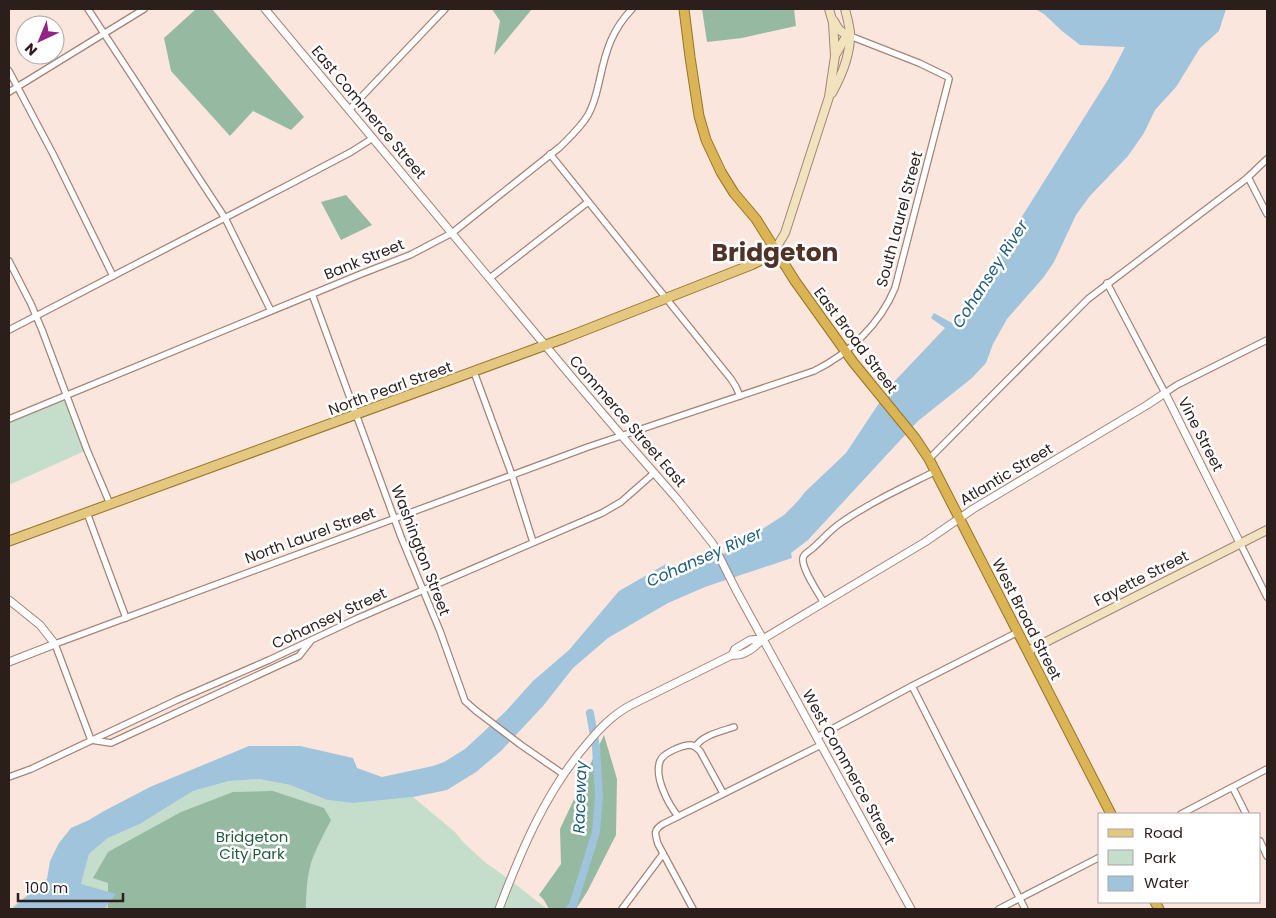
<svg xmlns="http://www.w3.org/2000/svg" width="1276" height="918" viewBox="0 0 1276 918" font-family="Poppins,sans-serif">
  <style>
    .green { fill: #c5decc }
    .forest { fill: #96baa1 }
    .water { fill: #9fc4dc }
    .lines { fill: none; stroke-linecap: round; stroke-linejoin: round }
    .canal { stroke: #9fc4dc; stroke-width: 8 }
    .minor-casing { stroke: #a48478; stroke-width: 8 }
    .tertiary-casing { stroke: #a48478; stroke-width: 9 }
    .secondary-casing { stroke: #a48478; stroke-width: 10 }
    .primary-casing { stroke: #987425; stroke-width: 11 }
    .trunk-casing { stroke: #987425; stroke-width: 11 }
    .minor { stroke: #fff; stroke-width: 5.5 }
    .tertiary { stroke: #fff; stroke-width: 7 }
    .secondary { stroke: #f2e3bf; stroke-width: 8 }
    .primary { stroke: #e4c780; stroke-width: 9 }
    .trunk { stroke: #dbb456; stroke-width: 9 }
    .labels { text-anchor: middle; dominant-baseline: central; stroke-width: 5; stroke-linejoin: round; paint-order: stroke }
    .street-label { font-size: 15px; fill: #2c1f1b; stroke: #fff }
    .park-label { font-size: 15px; fill: #225c3a; stroke: #fff }
    .water-label { font-size: 16px; font-style: italic; fill: #1f5c7e; stroke: #fff }
    .town-label { font-size: 25px; font-weight: bold; fill: #4f3329; stroke: #fff }
  </style>
  <rect width="100%" height="100%" fill="#fbe6de"/>
  <g class="green">
    <polygon points="67,395 87,450 9,485 9,419"/>
    <polygon points="259,779 290,785 327,800 353,803 413,797 455,832 464,843 486,863 510,880 547,909 10,909 47,879 81,884 89,854 108,838 140,824 193,791 229,781"/>
  </g>
  <g class="forest">
    <polygon points="196,9 212,9 304,117 291,130 253,111 230,136 171,71 164,38"/>
    <polygon points="492,9 532,9 494,55 500,21"/>
    <polygon points="702,9 794,9 796,26 742,38 707,42"/>
    <polygon points="346,195 372,225 341,240 321,202"/>
    <polygon points="604,735 617,779 616,835 587,892 576,909 549,909 544,900 539,895 561,864 560,829"/>
    <path d="M273 791 324 808 331 820C324 834 316 848 311 863 307 877 306 894 306 909H108V883L93 878 108 852 181 812 233 792Z"/>
  </g>
  <polygon class="water" points="1035,9 1226,9 1219,31 1200,48 1176,87 1155,110 1144,133 1128,156 1089,197 1076,215 1054,262 1043,278 1007,319 993,344 986,363 972,378 918,421 808,540 791,553 792,558 705,587 668,603 608,638 573,668 543,706 501,751 476,772 447,790 413,797 353,803 327,800 290,785 259,779 229,781 193,791 140,824 108,838 89,854 81,884 116,894 104,909 12,909 47,879 50,861 59,843 71,828 89,820 104,811 150,787 249,746 300,746 353,758 357,768 382,777 433,766 444,762 465,749 505,712 533,681 569,650 619,591 666,564 674,572 686,565 692,569 725,553 784,515 798,501 805,492 846,453 891,385 945,328 931,318 934,313 952,323 1006,242 1109,78 1125,47 1080,45 1062,31 1044,14"/>
  <g class="lines">
    <polyline class="canal" points="570,909 573,905 596,832 599,796 596,747 590,713"/>
    <defs>
      <g id="minor">
        <polyline points="88,9 225,218 271,311"/>
        <polyline points="9,71 53,154 113,276"/>
        <polyline points="9,92 144,9"/>
        <polyline points="349,110 445,9"/>
        <polyline points="550,154 731,379 736,387 740,396"/>
        <polyline points="1248,177 1267,214"/>
        <polyline points="9,261 31,304 42,330 87,450 110,504"/>
        <polyline points="490,278 588,202"/>
        <polyline points="1107,283 1165,393 1177,385 1267,340"/>
        <polyline points="312,294 401,537 440,631 465,701 475,710 521,745 563,774"/>
        <polyline points="9,330 294,182 351,152 373,138"/>
        <polyline points="474,372 512,475 533,542"/>
        <path d="M9 419 361 274 410 255 452 233 560 147C570 137 581 127 588 115 595 103 597 91 600 78 606 50 612 30 632 9"/>
        <polyline points="929,459 1088,299 1246,179 1267,159"/>
        <polyline points="87,513 126,618"/>
        <polyline points="1240,543 1267,597"/>
        <path d="M824 603C819 594 801 568 803 558 804 553 810 551 813 548 823 539 831 529 842 522 871 502 904 487 936 471"/>
        <polyline points="912,686 1025,909"/>
        <polyline points="817,737 912,686 1018,632"/>
        <path d="M91 740 55 644 588 447 814 371C849 354 880 324 895 288L949 79 948 77 919 63 850 36"/>
        <polyline points="91,740 111,743 299,656 310,642"/>
        <path d="M696 746C703 735 723 731 734 727"/>
        <polyline points="9,777 31,769 177,700 269,660 356,619 602,513 621,502 654,473"/>
        <polyline points="1233,788 1246,814"/>
        <polyline points="1181,814 1267,769"/>
        <path d="M678 816C668 804 654 777 660 761 663 753 682 745 691 745 695 746 697 748 700 751L723 793"/>
        <polyline points="1260,841 1267,856"/>
        <polyline points="622,909 663,854"/>
        <path d="M693 909 658 844C655 834 653 830 663 824L821 745"/>
        <polyline points="999,909 1100,857"/>
      </g>
      <g id="tertiary">
        <polyline points="265,9 570,375 621,435 677,499 702,530 713,544 736,590 911,909"/>
        <polyline points="9,600 40,625 55,644 9,662"/>
        <polyline points="732,655 735,649 750,640 763,639"/>
        <path d="M499 909C521 851 545 793 586 745 600 728 614 713 635 703L732 655C744 657 755 647 763 639L925 542 973 509 1147 405 1165 393 1240 543"/>
      </g>
      <g id="secondary">
        <path d="M834 21C838 29 841 33 850 36"/>
        <polyline points="836,54 844,40 850,36"/>
        <path d="M832 93C842 75 851 54 850 32 849 25 847 16 845 9"/>
        <polyline points="775,250 785,233 829,97 835,56 833,23 829,9"/>
        <polyline points="1028,651 1267,530"/>
      </g>
      <polyline id="primary" points="9,541 565,338 751,265 767,257 775,250"/>
      <g id="trunk">
        <polyline points="684,9 690,57 699,116 706,140 721,172 734,193 756,219 795,281 853,362 915,438 929,459 1111,814"/>
        <polyline points="1155,902 1159,909"/>
      </g>
    </defs>
    <use href="#minor" class="minor-casing"/>
    <use href="#tertiary" class="tertiary-casing"/>
    <use href="#secondary" class="secondary-casing"/>
    <use href="#primary" class="primary-casing"/>
    <use href="#trunk" class="trunk-casing"/>
    <use href="#minor" class="minor"/>
    <use href="#tertiary" class="tertiary"/>
    <use href="#secondary" class="secondary"/>
    <use href="#primary" class="primary"/>
    <use href="#trunk" class="trunk"/>
  </g>
  <g class="labels">
    <g class="street-label">
      <text transform="translate(369 112) rotate(50)">East Commerce Street</text>
      <text transform="translate(899 219) rotate(-75)">South Laurel Street</text>
      <text transform="translate(364 259) rotate(-22)">Bank Street</text>
      <text transform="translate(856 340) rotate(53)">East Broad Street</text>
      <text transform="translate(390 388) rotate(-20)">North Pearl Street</text>
      <text transform="translate(628 421) rotate(49)">Commerce Street East</text>
      <text transform="translate(1201 434) rotate(63)">Vine Street</text>
      <text transform="translate(1006 474) rotate(-31)">Atlantic Street</text>
      <text transform="translate(310 535) rotate(-20)">North Laurel Street</text>
      <text transform="translate(421 550) rotate(69)">Washington Street</text>
      <text transform="translate(1141 578) rotate(-27)">Fayette Street</text>
      <text transform="translate(329 618) rotate(-25)">Cohansey Street</text>
      <text transform="translate(1027 619) rotate(63)">West Broad Street</text>
      <text transform="translate(849 767) rotate(61)">West Commerce Street</text>
    </g>
    <g class="park-label">
      <text x="252" y="836">Bridgeton<tspan x="252" dy="17">City Park</tspan></text>
    </g>
    <g class="water-label">
      <text transform="translate(990 274) rotate(-57)">Cohansey River</text>
      <text transform="translate(704 557) rotate(-24)">Cohansey River</text>
      <text transform="translate(580 797) rotate(-88)">Raceway</text>
    </g>
    <g class="town-label">
      <text x="775" y="252">Bridgeton</text>
    </g>
  </g>
  <rect width="1276" height="918" fill="none" stroke="#2c1f1b" stroke-width="20"/>
  <rect x="1098" y="813" width="162" height="90" fill="#ffffff" stroke="#aba5a4"/>
  <rect x="1108" y="829" width="25" height="8" fill="#e4c780" stroke="#aba5a4"/>
  <text x="1144" y="838" font-size="15" fill="#2c1f1b">Road</text>
  <rect x="1108" y="850" width="25" height="15" fill="#c5decc" stroke="#aba5a4"/>
  <text x="1144" y="863" font-size="15" fill="#2c1f1b">Park</text>
  <rect x="1108" y="876" width="25" height="15" fill="#9fc4dc" stroke="#aba5a4"/>
  <text x="1144" y="888" font-size="15" fill="#2c1f1b">Water</text>
  <g transform="translate(40 40) rotate(224)"><circle r="24" fill="#ffffff" stroke="#aba5a4"/>
  <path d="M0-4L9 19L0 12L-9 19Z" fill="#932485"/>
  <text y="-8" font-size="14" font-weight="bold" text-anchor="middle" fill="#2c1f1b">N</text>
  </g>
  <path d="M18 893v8h105v-8" fill="none" stroke="#2c1f1b" stroke-width="2.5"/>
  <text x="25" y="893" font-size="15" fill="#2c1f1b" stroke="#ffffff" stroke-width="4" paint-order="stroke">100 m</text>
</svg>
